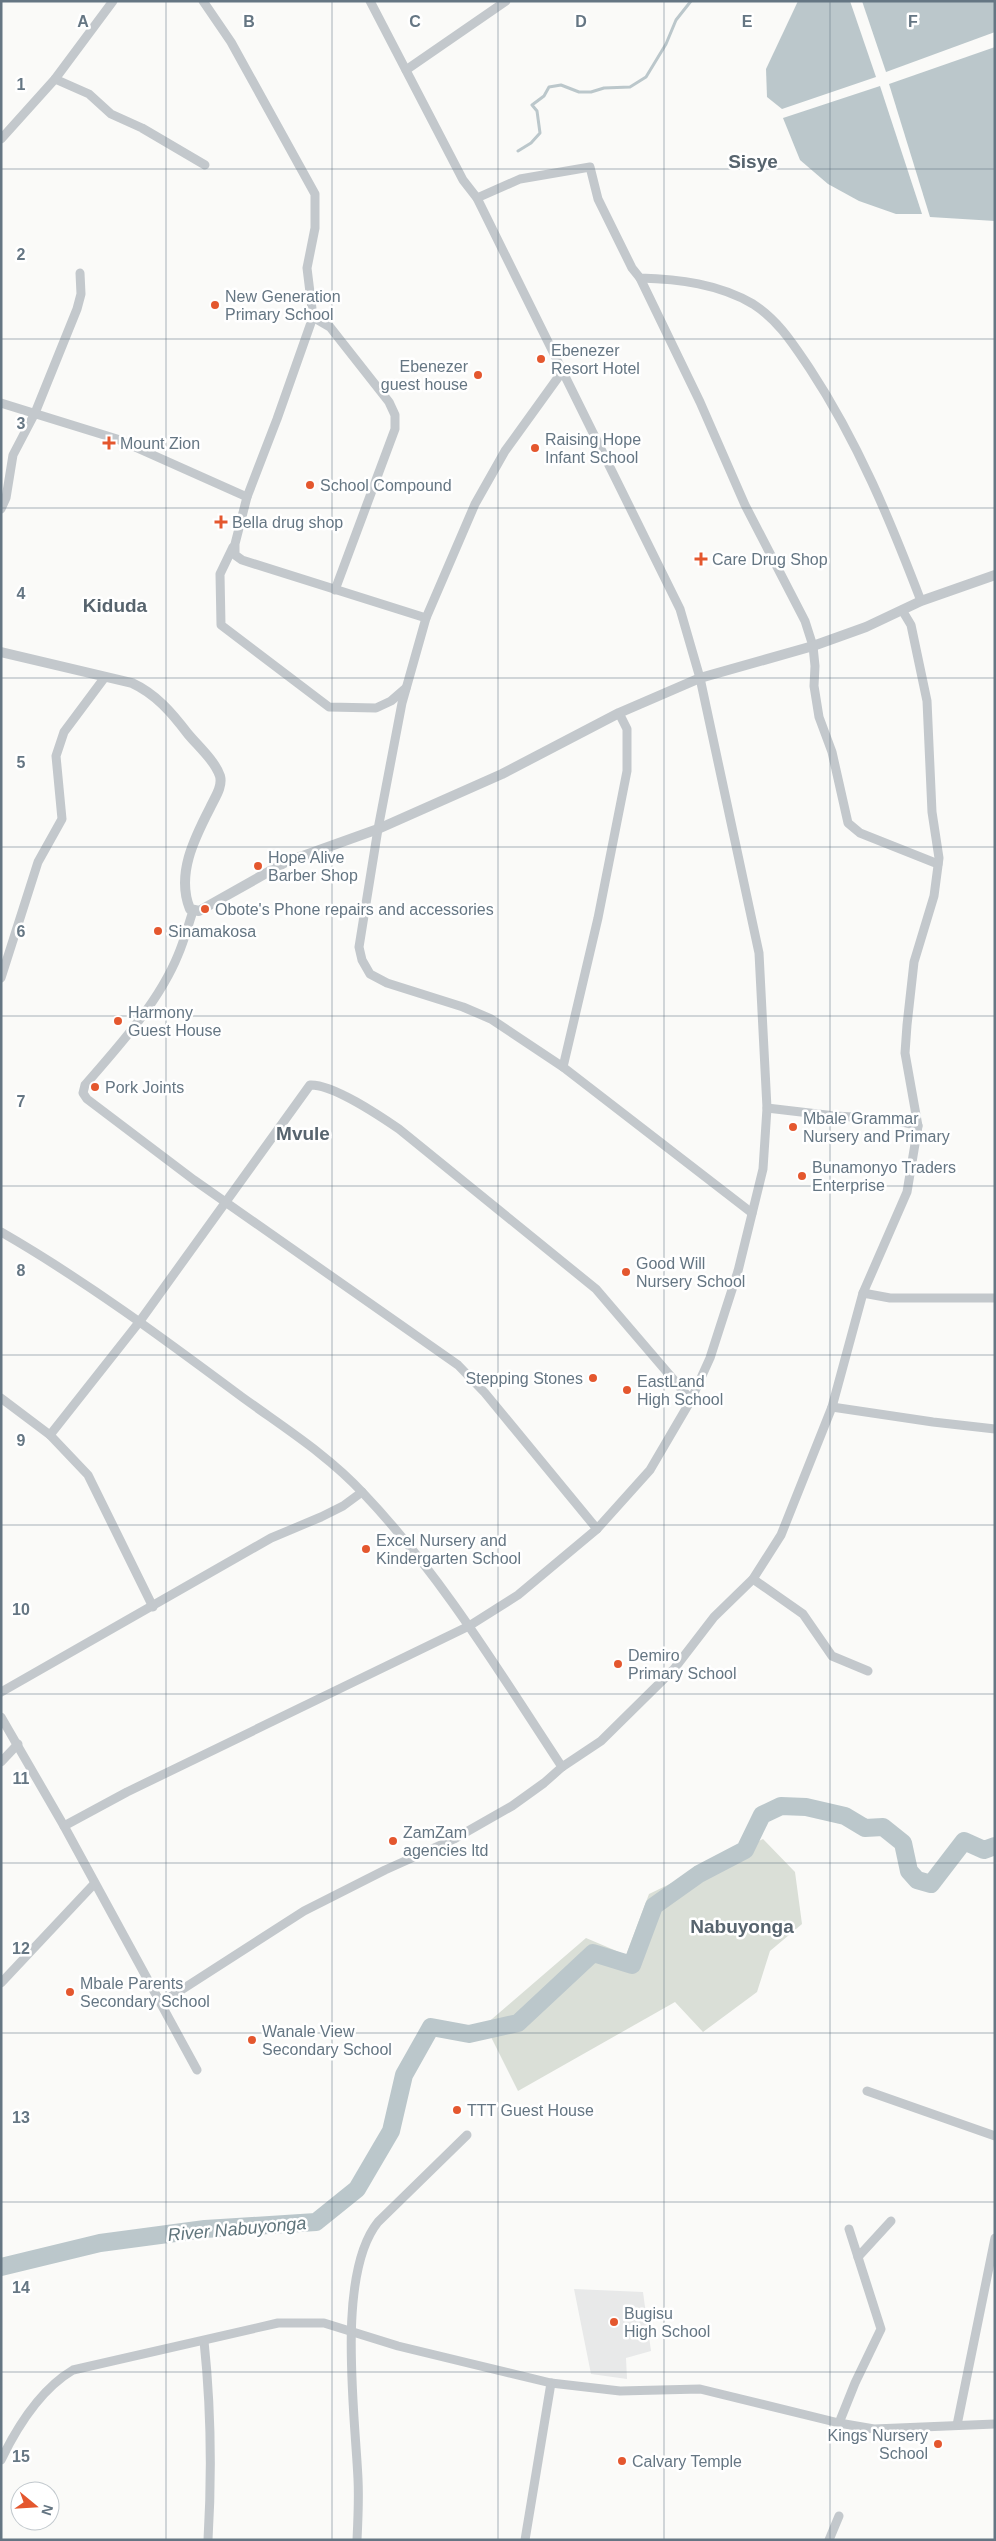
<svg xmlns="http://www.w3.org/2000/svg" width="996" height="2541" viewBox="0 0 996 2541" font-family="Arial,sans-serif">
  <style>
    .built { fill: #e8e9e9 }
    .green { fill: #dadfd7 }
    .water { fill: #bbc7cb }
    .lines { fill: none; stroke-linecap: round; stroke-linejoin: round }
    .stream { stroke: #bbc7cb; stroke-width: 3 }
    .river { stroke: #bbc7cb; stroke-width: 18 }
    .minor { stroke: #c3c8cc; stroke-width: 9 }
    .tertiary { stroke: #c3c8cc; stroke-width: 10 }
    .grid { fill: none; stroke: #657683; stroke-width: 1; stroke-opacity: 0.55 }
    .poi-dot { fill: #e4572e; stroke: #fff; stroke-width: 2 }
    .labels { text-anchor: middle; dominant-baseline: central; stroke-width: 5; stroke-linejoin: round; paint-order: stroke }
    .poi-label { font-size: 16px; fill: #657683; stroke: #fff; text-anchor: start }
    .water-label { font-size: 18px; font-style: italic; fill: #60757c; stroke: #fff }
    .quarter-label { font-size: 19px; font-weight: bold; fill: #57646e; stroke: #fff }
    .grid-label { font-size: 16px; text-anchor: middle; font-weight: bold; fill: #657683; stroke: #fff; stroke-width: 5; stroke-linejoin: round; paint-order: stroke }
  </style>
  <rect width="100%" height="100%" fill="#fafaf8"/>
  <polygon class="built" points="574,2289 643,2292 651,2351 626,2358 627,2379 591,2374"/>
  <polygon class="green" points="763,1839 795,1872 802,1924 770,1951 757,1992 703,2032 675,2002 518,2091 485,2025 586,1938 626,1955 649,1894"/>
  <g class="water">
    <polygon points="798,1 850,1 876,77 782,109 767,97 766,69"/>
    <polygon points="862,1 994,1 995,32 886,72"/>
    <polygon points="995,47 995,221 930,217 889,84"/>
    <polygon points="880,86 922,214 896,214 859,201 828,184 800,160 783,118"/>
  </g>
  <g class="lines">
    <polyline class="stream" points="518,151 531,143 540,133 537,111 532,105 544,96 549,87 561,85 579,92 591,92 604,88 630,87 646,77 666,44 676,20 691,1"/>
    <polyline class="river" points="1,2267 100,2243 205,2229 316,2222 357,2189 391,2131 404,2075 431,2027 469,2034 518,2023 593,1953 632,1965 654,1906 699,1874 745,1850 762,1815 781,1806 806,1807 845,1816 865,1828 883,1827 903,1843 909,1871 917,1880 931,1884 964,1841 984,1850 995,1846"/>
    <g class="minor">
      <polyline points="203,1 231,42 315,194 315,228 307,268 313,317 277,419 247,497 235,544 235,555 242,560 426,618 402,703 378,829 359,947 362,960 370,974 387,983 463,1007 491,1019 563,1067 752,1213"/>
      <polyline points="406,70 506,1"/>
      <polyline points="55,79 89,94 111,114 142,128 205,165"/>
      <polyline points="1,139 55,79 113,1"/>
      <path d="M477 198 520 179 590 167 598 199 632 268 640 278C679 279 719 284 753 304 779 321 793 344 810 369 858 442 890 520 921 601"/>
      <polyline points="640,278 700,402 745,505 805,621 813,646 815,666 814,686 819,717 832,752 848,823 860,833 938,864"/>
      <polyline points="313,317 330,327 389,402 395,415 395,429 335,590"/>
      <polyline points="1,403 117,439 247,497"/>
      <polyline points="1,509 6,498 13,455 35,413 77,309 81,294 80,273"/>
      <polyline points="233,547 220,574 221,625 329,707 376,708 391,701 406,688"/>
      <polyline points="902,610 911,625 927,701 932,812 939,858 934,896 914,962 907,1025 905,1053 918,1126"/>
      <polyline points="426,618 475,504 505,451 562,372"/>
      <path d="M193 911C188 926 184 941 178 955 159 1002 118 1047 85 1085L83 1093 87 1099 194 1180 458 1365 485 1393 597 1529"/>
      <polyline points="1,978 38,862 62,819 56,756 64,732 105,677"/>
      <polyline points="563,1067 598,918 627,771 627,729 619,713"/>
      <path d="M1 1232C86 1281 164 1339 242 1397 283 1427 328 1455 363 1493 441 1575 500 1673 562 1767"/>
      <polyline points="863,1293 890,1298 995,1298"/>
      <polyline points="1,1398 50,1435 88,1475 153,1607"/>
      <polyline points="832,1407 933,1422 995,1429"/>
      <path d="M50 1435 140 1321 310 1085C333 1084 380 1116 399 1129L596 1289 691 1400"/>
      <polyline points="753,1579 803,1614 832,1656 868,1671"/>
      <polyline points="1,1692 271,1538 321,1517 343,1506 362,1492"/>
      <polyline points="1,1717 64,1826 197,2070"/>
      <polyline points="1,1762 18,1744"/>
      <polyline points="64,1826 127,1792 469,1626 518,1595 597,1529 650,1470 691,1400 710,1358 738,1271 763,1169 767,1108 759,953 700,678 680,609 477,198 463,180 370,1"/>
      <polyline points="1,1983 94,1884"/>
      <polyline points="161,2003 304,1911 385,1870 454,1839 512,1806 544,1783 562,1767 601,1741 674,1669 714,1617 753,1579 781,1535 832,1407 863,1293 907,1192 918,1126 890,1119 835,1116 767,1108"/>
      <polyline points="867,2091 995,2136"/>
      <polyline points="858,2257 891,2221"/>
      <path d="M204 2341C211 2407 212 2473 208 2540"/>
      <polyline points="839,2423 855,2383 881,2329 849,2229"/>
      <polyline points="957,2425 995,2238"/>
      <path d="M1 2460C17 2427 41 2389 73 2370L278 2323H324L398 2346 551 2383 620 2391 700 2389 839 2423 874 2429 995 2424"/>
      <path d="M357 2540C358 2520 359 2499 358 2479 355 2413 336 2274 378 2222L467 2135"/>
      <polyline points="525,2540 551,2383"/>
      <polyline points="829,2540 839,2516"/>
    </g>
    <path class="tertiary" d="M1 652 132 683C156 694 172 713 188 734 198 746 215 761 220 776 223 787 214 799 210 808 194 839 176 875 190 909L199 911 286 862 378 829 502 774 619 713 700 678 813 646 866 627 921 601 995 575"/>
  </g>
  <path class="grid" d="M166 1V2540M332 1V2540M498 1V2540M664 1V2540M830 1V2540M1 169H995M1 339H995M1 508H995M1 678H995M1 847H995M1 1016H995M1 1186H995M1 1355H995M1 1525H995M1 1694H995M1 1863H995M1 2033H995M1 2202H995M1 2372H995"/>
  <g class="poi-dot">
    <circle cx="215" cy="305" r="5"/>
    <circle cx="541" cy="359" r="5"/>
    <circle cx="478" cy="375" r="5"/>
    <path d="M106.5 435.5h5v5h5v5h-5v5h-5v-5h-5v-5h5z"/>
    <circle cx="535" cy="448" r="5"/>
    <circle cx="310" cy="485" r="5"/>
    <path d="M218.5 514.5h5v5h5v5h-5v5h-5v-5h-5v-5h5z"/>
    <path d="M698.5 551.5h5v5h5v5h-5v5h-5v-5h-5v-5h5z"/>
    <circle cx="258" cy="866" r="5"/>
    <circle cx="205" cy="909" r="5"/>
    <circle cx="158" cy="931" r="5"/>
    <circle cx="118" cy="1021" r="5"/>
    <circle cx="95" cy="1087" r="5"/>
    <circle cx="793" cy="1127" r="5"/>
    <circle cx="802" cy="1176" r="5"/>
    <circle cx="626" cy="1272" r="5"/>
    <circle cx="593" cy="1378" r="5"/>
    <circle cx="627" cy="1390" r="5"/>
    <circle cx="366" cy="1549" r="5"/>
    <circle cx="618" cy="1664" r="5"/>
    <circle cx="393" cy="1841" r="5"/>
    <circle cx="70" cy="1992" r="5"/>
    <circle cx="252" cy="2040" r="5"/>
    <circle cx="457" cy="2110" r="5"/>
    <circle cx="614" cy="2322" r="5"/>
    <circle cx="938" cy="2444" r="5"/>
    <circle cx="622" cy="2461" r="5"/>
  </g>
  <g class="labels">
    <g class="poi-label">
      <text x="225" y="296">New Generation<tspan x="225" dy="18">Primary School</tspan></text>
      <text x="551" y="350">Ebenezer<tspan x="551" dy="18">Resort Hotel</tspan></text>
      <text x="468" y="366" text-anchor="end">Ebenezer<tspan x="468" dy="18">guest house</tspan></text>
      <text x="545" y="439">Raising Hope<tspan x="545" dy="18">Infant School</tspan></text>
      <text x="120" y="443">Mount Zion</text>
      <text x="320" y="485">School Compound</text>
      <text x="232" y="522">Bella drug shop</text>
      <text x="712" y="559">Care Drug Shop</text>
      <text x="268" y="857">Hope Alive<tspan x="268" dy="18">Barber Shop</tspan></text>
      <text x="215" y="909">Obote's Phone repairs and accessories</text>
      <text x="168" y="931">Sinamakosa</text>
      <text x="128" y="1012">Harmony<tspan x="128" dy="18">Guest House</tspan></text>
      <text x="105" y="1087">Pork Joints</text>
      <text x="803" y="1118">Mbale Grammar<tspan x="803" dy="18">Nursery and Primary</tspan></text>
      <text x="812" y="1167">Bunamonyo Traders<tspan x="812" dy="18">Enterprise</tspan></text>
      <text x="636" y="1263">Good Will<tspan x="636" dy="18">Nursery School</tspan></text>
      <text x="583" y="1378" text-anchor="end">Stepping Stones</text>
      <text x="637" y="1381">EastLand<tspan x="637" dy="18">High School</tspan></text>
      <text x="376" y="1540">Excel Nursery and<tspan x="376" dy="18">Kindergarten School</tspan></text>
      <text x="628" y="1655">Demiro<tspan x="628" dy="18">Primary School</tspan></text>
      <text x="403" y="1832">ZamZam<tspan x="403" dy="18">agencies ltd</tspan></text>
      <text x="80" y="1983">Mbale Parents<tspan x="80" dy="18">Secondary School</tspan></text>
      <text x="262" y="2031">Wanale View<tspan x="262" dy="18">Secondary School</tspan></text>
      <text x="467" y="2110">TTT Guest House</text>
      <text x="624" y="2313">Bugisu<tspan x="624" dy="18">High School</tspan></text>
      <text x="928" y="2435" text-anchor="end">Kings Nursery<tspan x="928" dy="18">School</tspan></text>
      <text x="632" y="2461">Calvary Temple</text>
    </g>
    <g class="water-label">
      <text transform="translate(237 2229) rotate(-5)">River Nabuyonga</text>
    </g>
    <g class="quarter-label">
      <text x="753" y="161">Sisye</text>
      <text x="115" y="605">Kiduda</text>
      <text x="303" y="1133">Mvule</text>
      <text x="742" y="1926">Nabuyonga</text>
    </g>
  </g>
  <g class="grid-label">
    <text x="83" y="27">A</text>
    <text x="249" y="27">B</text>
    <text x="415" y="27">C</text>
    <text x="581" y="27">D</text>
    <text x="747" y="27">E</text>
    <text x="913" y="27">F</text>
    <text x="21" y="90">1</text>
    <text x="21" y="260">2</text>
    <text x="21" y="429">3</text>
    <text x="21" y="599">4</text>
    <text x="21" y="768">5</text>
    <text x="21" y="937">6</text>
    <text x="21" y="1107">7</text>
    <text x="21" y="1276">8</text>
    <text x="21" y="1446">9</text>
    <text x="21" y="1615">10</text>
    <text x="21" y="1784">11</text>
    <text x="21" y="1954">12</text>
    <text x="21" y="2123">13</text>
    <text x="21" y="2293">14</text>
    <text x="21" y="2462">15</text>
  </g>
  <rect width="996" height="2541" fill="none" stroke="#657683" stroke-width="5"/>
  <g transform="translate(35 2506) rotate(108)"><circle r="24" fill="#ffffff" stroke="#c1c8cd"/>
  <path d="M0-4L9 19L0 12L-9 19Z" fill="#e4572e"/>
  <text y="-8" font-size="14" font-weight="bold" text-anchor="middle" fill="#657683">N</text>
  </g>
</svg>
